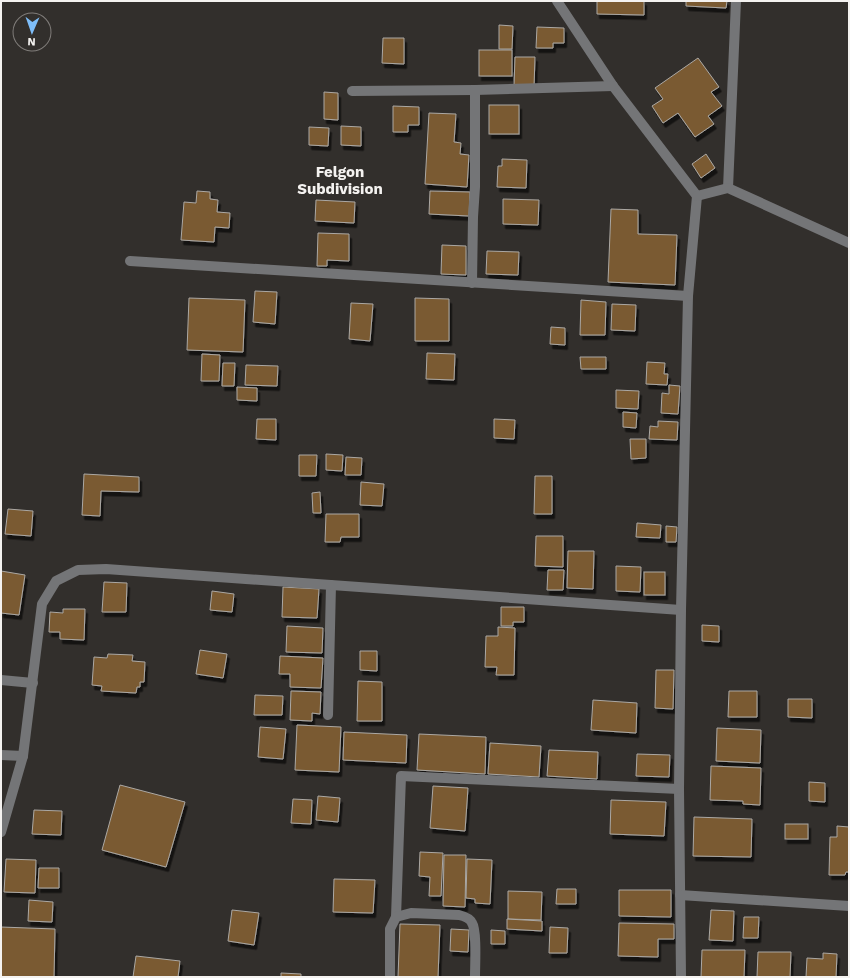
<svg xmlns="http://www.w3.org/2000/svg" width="850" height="978" viewBox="0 0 850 978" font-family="'Work Sans',sans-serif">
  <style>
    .building { fill: #7a5a31; stroke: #aba8a4; filter: url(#shadow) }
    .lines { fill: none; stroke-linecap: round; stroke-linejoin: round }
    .minor { stroke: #747577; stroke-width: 10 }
    .labels { text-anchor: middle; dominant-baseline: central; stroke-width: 3; stroke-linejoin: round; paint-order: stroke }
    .neighbourhood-label { font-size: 15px; font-weight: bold; fill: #f4f2f0; stroke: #322f2c }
  </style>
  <defs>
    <filter id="shadow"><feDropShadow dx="2.5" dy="4.5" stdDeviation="0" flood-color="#0009"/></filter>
  </defs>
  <rect width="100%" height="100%" fill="#322f2c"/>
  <g class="building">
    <polygon points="597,1 644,1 644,15 597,14"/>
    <polygon points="686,1 727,1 726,8 686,6"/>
    <polygon points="499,25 513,26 512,49 499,49"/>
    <polygon points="537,27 564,28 564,43 553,43 553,48 536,48"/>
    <polygon points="383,38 404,38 404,64 382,63"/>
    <rect x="479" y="50" width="33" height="26"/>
    <polygon points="515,57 535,57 534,87 514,86"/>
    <polygon points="698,58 719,87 711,92 722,106 708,116 714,124 695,137 678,113 663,123 652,106 663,99 655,88"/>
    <polygon points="324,92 338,93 338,120 324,119"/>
    <rect x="489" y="105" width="30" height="29"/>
    <polygon points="393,106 419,107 419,125 408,125 408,132 393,132"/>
    <polygon points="429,113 456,114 454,142 461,143 460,154 469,155 467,187 425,184"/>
    <polygon points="341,126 361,127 361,146 341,145"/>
    <polygon points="309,127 329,128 328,146 309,145"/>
    <polygon points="706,154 715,168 701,178 692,164"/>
    <polygon points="502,159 527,160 526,188 497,187 498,166 502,166"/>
    <polygon points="197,191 210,192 210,199 218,200 217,212 230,213 229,228 215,227 214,242 181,240 184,202 196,203"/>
    <polygon points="430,191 470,192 469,216 429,214"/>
    <polygon points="503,199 539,200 538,225 503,224"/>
    <polygon points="316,200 355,202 354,223 315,221"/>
    <polygon points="611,209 638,210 638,234 677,235 675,285 608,282"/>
    <polygon points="318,233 349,234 349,261 327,260 327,266 317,266"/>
    <polygon points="442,245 466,246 466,275 441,274"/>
    <polygon points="487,251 519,252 518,275 486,274"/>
    <polygon points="255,291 277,292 275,324 253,322"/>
    <polygon points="189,298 245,300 243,352 187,350"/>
    <polygon points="415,298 449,299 449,341 415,341"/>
    <polygon points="581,300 606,302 605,335 580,335"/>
    <polygon points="351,303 373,304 370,341 349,339"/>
    <polygon points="612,304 636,305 635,331 611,330"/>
    <polygon points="551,327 565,328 565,345 550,344"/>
    <polygon points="427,353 455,354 454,380 426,379"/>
    <polygon points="202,354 220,355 219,381 201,381"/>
    <polygon points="580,357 606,357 606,369 581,369"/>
    <polygon points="647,362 665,363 664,374 668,374 667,385 646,384"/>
    <polygon points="223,363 235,363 234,386 222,386"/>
    <polygon points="246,365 278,366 277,386 245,385"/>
    <polygon points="669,385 680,386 678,414 661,413 662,393 669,394"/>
    <polygon points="237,387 257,388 257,401 237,400"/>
    <polygon points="616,390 639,391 638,409 616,408"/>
    <polygon points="623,412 637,413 636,428 623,427"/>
    <polygon points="257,419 276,419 276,440 256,439"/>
    <polygon points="494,419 515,420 514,439 494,438"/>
    <polygon points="658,421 678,422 677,440 649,439 650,426 658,427"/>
    <polygon points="630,439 646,439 646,458 631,459"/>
    <polygon points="326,454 343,455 342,471 326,470"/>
    <polygon points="299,455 317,455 316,476 299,476"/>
    <polygon points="346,457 362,458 361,475 345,475"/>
    <polygon points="84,474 139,477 139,492 101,491 100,516 82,515"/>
    <polygon points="535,476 552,476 552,514 534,514"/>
    <polygon points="361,482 384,484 382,506 360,505"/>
    <polygon points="320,492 321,513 313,513 312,493"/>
    <polygon points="8,509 33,511 31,536 5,534"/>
    <polygon points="326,514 359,514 359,537 341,537 340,542 325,542"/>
    <polygon points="637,523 661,525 660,538 636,537"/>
    <polygon points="666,526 677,527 676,542 666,542"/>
    <polygon points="536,536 563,536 563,567 535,566"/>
    <polygon points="568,551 594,551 593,589 567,588"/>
    <polygon points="616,566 641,567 640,592 616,591"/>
    <polygon points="548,570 564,570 563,590 547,590"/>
    <polygon points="1,571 25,575 19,615 1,613"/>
    <rect x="644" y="572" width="21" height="23"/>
    <polygon points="104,582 127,583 126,612 102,612"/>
    <polygon points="283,587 319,589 317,618 282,617"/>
    <polygon points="212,591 234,594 232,612 210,610"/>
    <polygon points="501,607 524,607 524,622 513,622 513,626 501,626"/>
    <polygon points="63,609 85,609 84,640 60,639 60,632 49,632 50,612 63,613"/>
    <polygon points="702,625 719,626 719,642 702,641"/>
    <polygon points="287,626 323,628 322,653 286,652"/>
    <polygon points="498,627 515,628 514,675 496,675 497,667 485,667 486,636 498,636"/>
    <polygon points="200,650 227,654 223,678 196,674"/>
    <polygon points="360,651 377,651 377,671 360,670"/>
    <polygon points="108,654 133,655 132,661 145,662 144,682 140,682 140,687 137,687 136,693 101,691 102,686 92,685 94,657 107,658"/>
    <polygon points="280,656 323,658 321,688 290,687 290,674 279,674"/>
    <polygon points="656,670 674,670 673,709 655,708"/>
    <polygon points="358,681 382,682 382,721 357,721"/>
    <polygon points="291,691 321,692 320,714 312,713 312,721 290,720"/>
    <polygon points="729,691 757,691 757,717 728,717"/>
    <polygon points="255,695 283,696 282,715 254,715"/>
    <polygon points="788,699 812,699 812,718 788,717"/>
    <polygon points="593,700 637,703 636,733 591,730"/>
    <polygon points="297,725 341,727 339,772 295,770"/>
    <polygon points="260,727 286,729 283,759 258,757"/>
    <polygon points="717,728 761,730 760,763 716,761"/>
    <polygon points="344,732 407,735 406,763 343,760"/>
    <polygon points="419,734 486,737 485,774 417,770"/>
    <polygon points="490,743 541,746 539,777 488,774"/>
    <polygon points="549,750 598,752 597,779 547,776"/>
    <polygon points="637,754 670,755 669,777 636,776"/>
    <polygon points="711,766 761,768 760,805 743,804 743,801 710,800"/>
    <polygon points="809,782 825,783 825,802 809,801"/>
    <polygon points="120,785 185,802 166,867 102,850"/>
    <polygon points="433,786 468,788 465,831 430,828"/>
    <polygon points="318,796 340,798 338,822 316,820"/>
    <polygon points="293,799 312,800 311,824 291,823"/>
    <polygon points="611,800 666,802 664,836 610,834"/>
    <polygon points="34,810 62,811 61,835 32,834"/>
    <polygon points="694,817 752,819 751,857 693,856"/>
    <rect x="785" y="824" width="23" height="15"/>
    <polygon points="837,826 849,827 849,872 846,872 845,875 829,875 830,837 837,837"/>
    <polygon points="420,852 443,853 441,896 429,896 430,877 419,876"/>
    <polygon points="444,855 466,855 465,907 443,906"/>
    <polygon points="6,859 36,860 35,893 4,892"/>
    <polygon points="467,859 492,860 490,904 475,903 475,899 466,898"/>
    <polygon points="39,868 59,868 59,888 38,888"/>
    <polygon points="334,879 375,880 373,913 333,912"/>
    <polygon points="557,889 576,889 576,904 556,904"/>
    <polygon points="619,890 671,890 671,917 619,916"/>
    <polygon points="508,891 542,892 541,920 508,919"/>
    <polygon points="29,900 53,902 52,922 28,921"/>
    <polygon points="232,910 259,913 254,945 228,941"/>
    <polygon points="711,910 734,911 733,941 709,940"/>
    <polygon points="744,917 759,917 758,938 743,938"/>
    <polygon points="507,919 542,921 542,931 507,929"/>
    <polygon points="619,923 674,924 674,939 658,939 658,957 618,956"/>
    <polygon points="400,924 440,925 438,977 398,977"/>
    <polygon points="1,927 55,929 54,977 1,977"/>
    <polygon points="550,927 568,928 567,953 549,953"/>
    <polygon points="451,929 469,930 468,952 450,951"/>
    <polygon points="491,930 505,931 505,944 491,944"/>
    <polygon points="702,950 745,950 744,977 701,977"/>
    <polygon points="758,952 791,952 790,977 757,977"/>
    <polygon points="823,953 837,954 836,977 806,977 807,958 823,959"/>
    <polygon points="136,956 180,961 178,977 133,977"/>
    <polygon points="281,973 301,974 301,977 281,977"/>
  </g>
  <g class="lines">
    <g class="minor">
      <polyline points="557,1 613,86 697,196 688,296 681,610 679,789 681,977"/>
      <polyline points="352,91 475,90 613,86"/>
      <polyline points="728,188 736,1"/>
      <polyline points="697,196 728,188 849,243"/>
      <polyline points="130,261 688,296"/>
      <polyline points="472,283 473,217 475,187 475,90"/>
      <polyline points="1,680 33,683"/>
      <polyline points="328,715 331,585"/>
      <polyline points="1,755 23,756"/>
      <polyline points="1,832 23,756 42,604 56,581 78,570 106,569 681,610"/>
      <polyline points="680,895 849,906"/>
      <polyline points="396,917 401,776 679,789"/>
      <path d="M390 977V929L396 917 411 913 459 915C463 916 470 918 472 923 477 931 475 965 475 977"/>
    </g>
  </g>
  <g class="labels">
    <g class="neighbourhood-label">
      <text x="340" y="172">Felgon<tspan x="340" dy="17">Subdivision</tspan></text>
    </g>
  </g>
  <rect width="850" height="978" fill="none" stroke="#f4f2f0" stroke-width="4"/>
  <g transform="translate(32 32) rotate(182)"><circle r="19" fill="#322f2c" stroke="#807d7a"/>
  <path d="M0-3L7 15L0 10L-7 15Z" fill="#7ebef9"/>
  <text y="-6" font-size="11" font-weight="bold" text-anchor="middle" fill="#f4f2f0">N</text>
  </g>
</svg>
